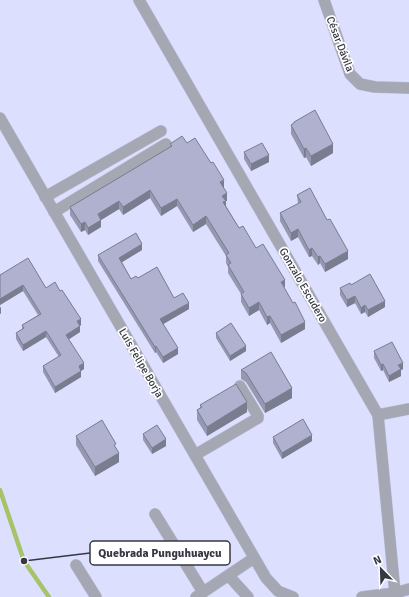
<svg xmlns="http://www.w3.org/2000/svg" width="409" height="597" viewBox="0 0 409 597" font-family="Signika,sans-serif">
  <style>
    .lines { fill: none; stroke-linecap: round; stroke-linejoin: round }
    .stream { stroke: #a6c369; stroke-width: 4.5 }
    .minor-casing { stroke: #bbbdd8; stroke-width: 12 }
    .minor { stroke: #a5a7b3; stroke-width: 11 }
    .wall { fill: #9698b1 }
    .shaded-wall { fill: #7a7c90 }
    .building { fill: #afb1ce; stroke: #7a7c90 }
    .labels { text-anchor: middle; dominant-baseline: central; stroke-width: 3.5; stroke-linejoin: round; paint-order: stroke }
    .street-label { font-size: 11px; fill: #363743; stroke: #fff }
    .leader { fill: none; stroke: #363743; stroke-width: 1.5 }
    .callout-dot { fill: #363743; stroke: #fff; stroke-width: 1.5 }
    .callout { fill: #fff; stroke: #363743; stroke-width: 1.5 }
    .callout-label { font-size: 12px; text-anchor: middle; font-weight: bold; fill: #363743 }
  </style>
  <rect width="100%" height="100%" fill="#dcdffd"/>
  <g class="lines">
    <polyline class="stream" points="0,490 24,561 49,597"/>
    <defs>
      <g id="minor">
        <polyline points="139,0 378,415 395,593"/>
        <polyline points="324,0 350,74 360,84 375,87 409,88"/>
        <polyline points="0,118 266,578 278,591 293,597"/>
        <polyline points="45,197 161,131"/>
        <polyline points="54,212 166,144"/>
        <polyline points="378,415 409,409"/>
        <polyline points="195,455 258,418 258,416 240,386"/>
        <polyline points="155,514 203,592"/>
        <polyline points="76,565 96,597"/>
        <polyline points="229,576 248,597"/>
        <polyline points="196,597 254,558"/>
        <polyline points="362,597 395,593 409,589"/>
      </g>
    </defs>
    <use href="#minor" class="minor-casing"/>
    <use href="#minor" class="minor"/>
  </g>
  <g class="wall">
    <polygon points="294,122 333,153 311,166 306,157 304,158 291,134 291,125 294,123"/>
    <polygon points="187,143 224,188 227,201 226,201 226,206 239,228 256,248 284,288 305,329 281,343 270,323 267,325 259,310 249,316 241,302 241,294 228,273 228,267 226,263 226,256 206,224 193,232 177,206 161,216 150,198 123,215 119,209 101,220 101,227 88,235 85,230 81,232 70,215 70,207 170,147 170,144"/>
    <polygon points="244,152 269,162 251,171 244,159"/>
    <polygon points="297,195 348,259 325,272 320,263 318,265 312,256 309,257 298,237 291,241 280,221 280,213 298,204"/>
    <polygon points="142,250 122,262 131,279 138,278 174,298 189,309 163,324 178,354 163,363 156,352 155,353 98,261 98,255"/>
    <polygon points="0,275 46,288 81,325 80,326 80,332 68,340 84,369 81,371 81,377 55,393 43,372 43,366 59,357 46,337 23,351 16,339 16,333 22,329 22,325 38,315 23,291 0,305 1,313 0,314"/>
    <polygon points="351,285 385,307 368,317 365,312 361,314 355,303 347,307 340,295 340,288"/>
    <polygon points="216,333 246,351 230,361 216,338"/>
    <polygon points="374,351 403,369 401,370 401,376 389,382 383,370 381,371 374,358"/>
    <polygon points="241,370 292,398 265,413 246,382 241,379"/>
    <polygon points="200,405 247,412 207,436 197,420 197,410 200,408"/>
    <polygon points="143,434 166,446 152,454 143,440"/>
    <polygon points="76,436 116,447 119,462 95,476 76,445"/>
    <polygon points="273,437 312,441 282,459 273,443"/>
  </g>
  <g class="shaded-wall">
    <polygon points="333,144 333,153 311,166 311,156"/>
    <polygon points="306,148 306,157 304,158 304,149"/>
    <polygon points="269,155 269,162 251,171 251,164"/>
    <polygon points="224,180 224,188 220,190 220,182"/>
    <polygon points="150,190 150,198 123,215 123,207"/>
    <polygon points="227,193 227,201 226,201 226,208 223,210 222,196"/>
    <polygon points="177,199 177,206 161,216 161,208"/>
    <polygon points="119,201 119,209 101,220 101,227 88,235 88,228 98,214"/>
    <polygon points="206,216 206,224 193,232 193,225"/>
    <polygon points="85,222 85,230 81,232 81,224"/>
    <polygon points="298,229 298,237 291,241 291,233"/>
    <polygon points="142,244 142,250 119,264 119,258"/>
    <polygon points="312,248 312,256 309,257 309,250"/>
    <polygon points="348,251 348,259 325,272 325,264"/>
    <polygon points="320,256 320,263 318,265 318,257"/>
    <polygon points="285,280 285,288 281,282"/>
    <polygon points="23,285 23,291 0,305 0,299"/>
    <polygon points="355,296 355,303 347,307 347,300"/>
    <polygon points="385,301 385,307 368,317 368,310"/>
    <polygon points="259,302 259,310 249,316 249,308"/>
    <polygon points="189,303 189,309 160,326 160,319"/>
    <polygon points="365,305 365,312 361,314 361,308"/>
    <polygon points="1,307 1,313 0,314 0,308"/>
    <polygon points="270,316 270,323 267,325 267,317"/>
    <polygon points="81,319 81,325 77,327 77,321"/>
    <polygon points="305,322 305,329 281,343 281,335"/>
    <polygon points="80,326 80,332 66,341 66,335"/>
    <polygon points="46,331 46,337 23,351 23,345"/>
    <polygon points="156,346 156,352 155,353 155,347"/>
    <polygon points="246,346 246,351 230,361 230,356"/>
    <polygon points="178,348 178,354 163,363 163,357"/>
    <polygon points="84,363 84,369 79,372 79,366"/>
    <polygon points="403,363 403,369 401,370 401,376 389,382 389,376 398,365"/>
    <polygon points="383,364 383,370 381,371 381,365"/>
    <polygon points="81,371 81,377 55,393 55,387"/>
    <polygon points="292,388 292,398 265,413 265,404"/>
    <polygon points="247,402 247,412 207,436 207,427"/>
    <polygon points="312,435 312,441 282,459 282,453"/>
    <polygon points="166,439 166,446 152,454 152,448"/>
    <polygon points="119,453 119,462 95,476 95,467"/>
  </g>
  <g class="building">
    <polygon points="315,110 333,144 311,156 306,148 304,149 291,125 294,123 294,122"/>
    <polygon points="182,136 187,143 195,138 211,163 213,162 224,180 220,182 227,193 222,196 226,201 223,202 239,228 243,226 256,248 263,244 285,280 281,282 293,303 295,302 305,322 281,335 270,316 267,317 259,302 249,308 241,294 244,292 228,265 231,263 226,255 229,253 206,216 193,225 177,199 161,208 150,190 123,207 119,201 98,214 101,220 88,228 85,222 81,224 70,207 172,146 170,144"/>
    <polygon points="262,143 269,155 251,164 244,152"/>
    <polygon points="310,188 327,220 330,219 348,251 325,264 320,256 318,257 312,248 309,250 298,229 291,233 280,213 301,202 297,195"/>
    <polygon points="136,233 142,244 119,258 131,279 136,276 138,278 157,267 174,298 183,293 189,303 160,319 178,348 163,357 156,346 155,347 98,255"/>
    <polygon points="28,258 46,288 55,282 60,291 62,290 81,319 77,321 80,326 66,335 84,363 79,366 81,371 55,387 43,366 61,355 46,331 23,345 16,333 24,328 22,325 41,314 23,285 0,299 0,275"/>
    <polygon points="370,274 385,301 368,310 365,305 361,308 355,296 347,300 340,288 350,283 351,285"/>
    <polygon points="231,323 246,346 230,356 216,333"/>
    <polygon points="392,342 403,363 398,365 401,369 389,376 383,364 381,365 374,351"/>
    <polygon points="271,352 292,388 265,404 246,373 241,370"/>
    <polygon points="236,384 247,402 207,427 197,410 202,407 200,405"/>
    <polygon points="303,419 312,435 282,453 273,437"/>
    <polygon points="102,420 116,444 114,445 119,453 95,467 76,436"/>
    <polygon points="157,425 166,439 152,448 143,434"/>
  </g>
  <g class="labels">
    <g class="street-label">
      <text transform="translate(340 44) rotate(69)">César Dávila</text>
      <text transform="translate(303 285) rotate(60)">Gonzalo Escudero</text>
      <text transform="translate(141 363) rotate(60)">Luis Felipe Borja</text>
    </g>
  </g>
  <path class="leader" d="M24 561L90 553"/>
  <circle class="callout-dot" cx="24" cy="561" r="4"/>
  <rect class="callout" x="90" y="541" width="140" height="24" rx="4"/>
  <g class="callout-label">
    <text x="160" y="557">Quebrada Punguhuaycu</text>
  </g>
  <g transform="translate(381 569) rotate(337)" stroke="#ffffff" stroke-width="3" paint-order="stroke">
  <path d="M0-3L7 15L0 10L-7 15Z" fill="#363743"/>
  <text y="-6" font-size="11" font-weight="bold" text-anchor="middle" fill="#363743">N</text>
  </g>
</svg>
